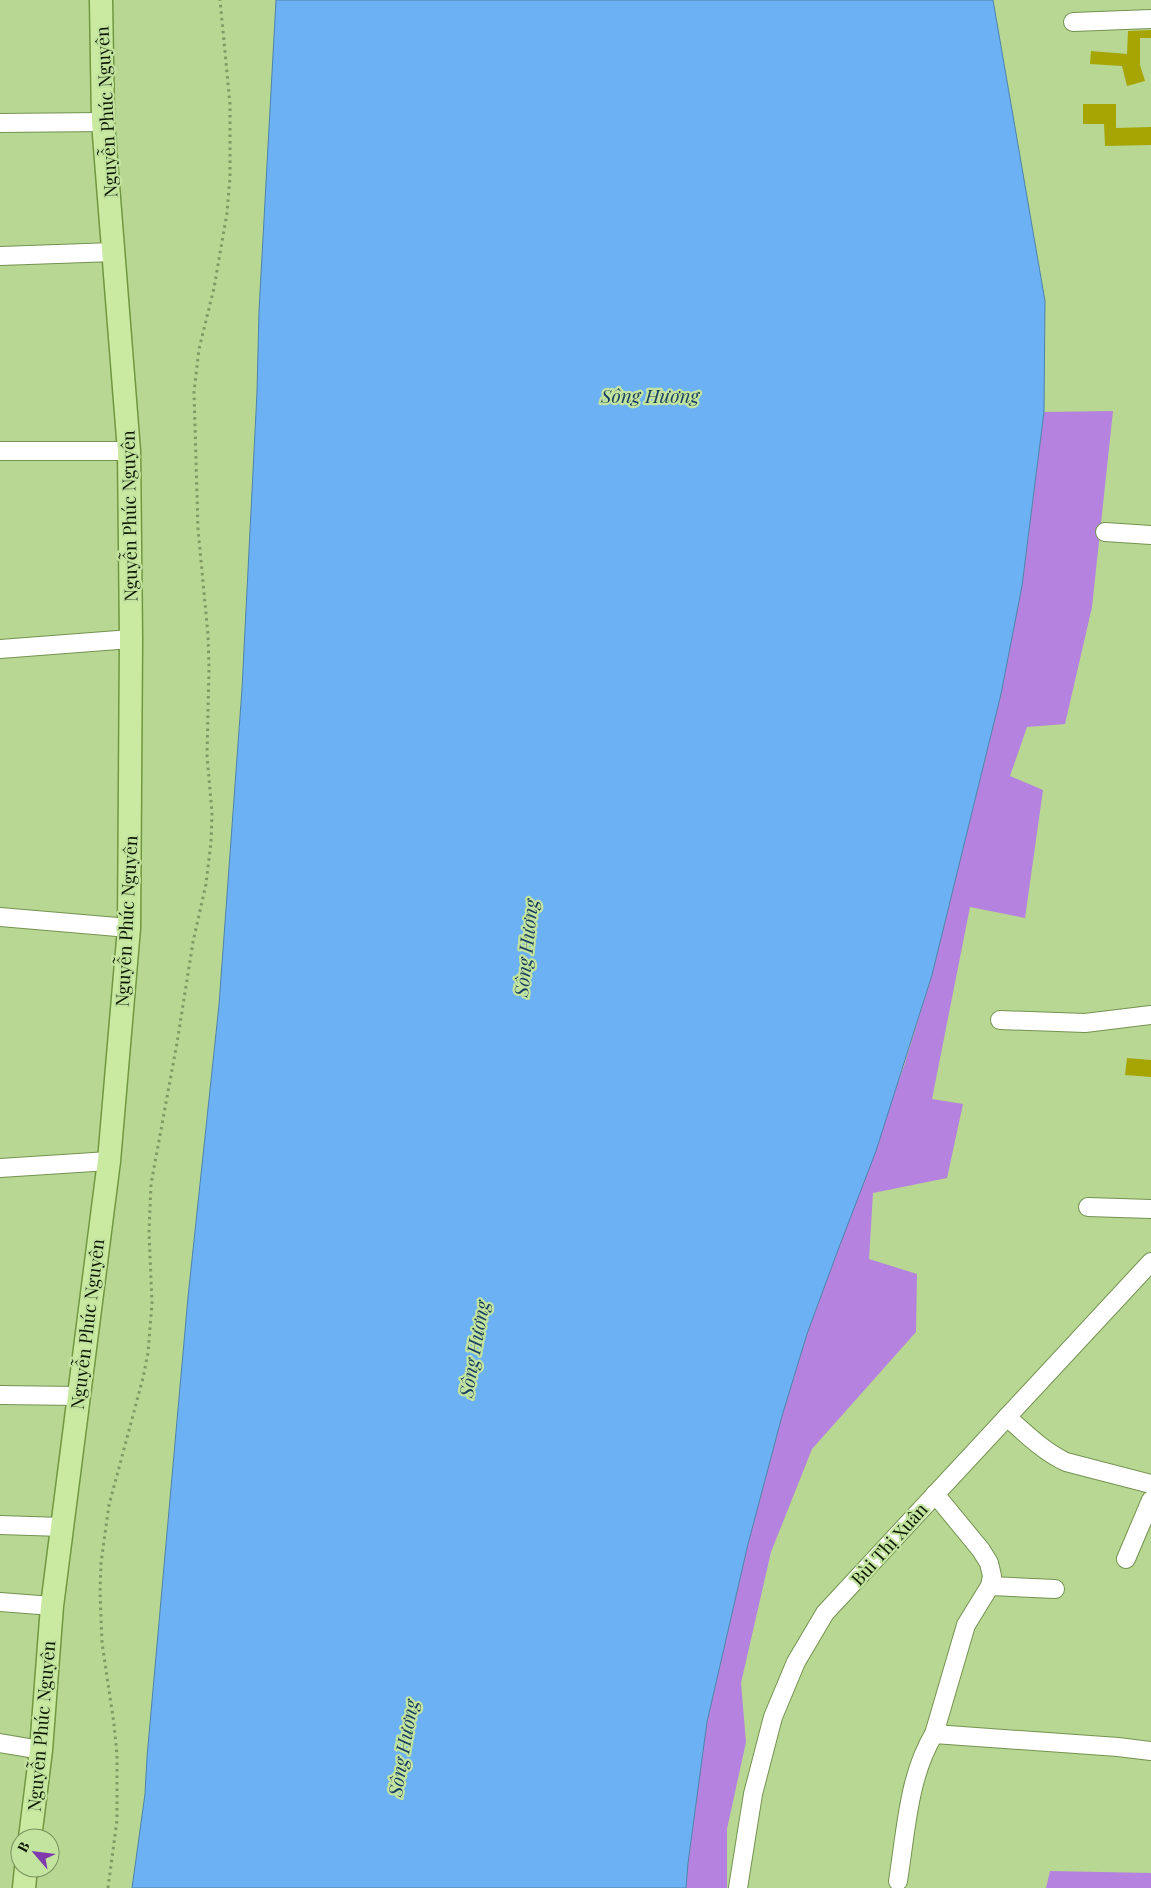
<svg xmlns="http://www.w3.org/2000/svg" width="1151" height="1888" viewBox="0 0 1151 1888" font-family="'Playfair Display',serif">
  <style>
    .green { fill: #b682df }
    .water { fill: #6bb1f4; stroke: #4e83ab }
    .building { fill: #a7a503 }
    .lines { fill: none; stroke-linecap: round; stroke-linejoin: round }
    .minor-casing { stroke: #749250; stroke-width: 20 }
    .major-casing { stroke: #719740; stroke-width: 25 }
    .path { stroke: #809963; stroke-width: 3; stroke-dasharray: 2.5 4; stroke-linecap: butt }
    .minor { stroke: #fff; stroke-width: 18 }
    .major { stroke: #cbeaa1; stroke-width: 22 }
    .labels { text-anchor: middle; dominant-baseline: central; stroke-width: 4.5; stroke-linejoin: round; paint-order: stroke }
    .street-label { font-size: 18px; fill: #0c1700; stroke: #c3e49f }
    .water-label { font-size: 19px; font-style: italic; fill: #1a3e60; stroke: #c3e49f }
  </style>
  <rect width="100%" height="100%" fill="#b7d792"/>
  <g class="green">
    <polygon points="1113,411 1092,607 1065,724 1027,727 1010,776 1043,790 1025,918 970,907 932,1099 963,1104 947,1178 873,1193 869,1259 917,1274 916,1332 812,1449 771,1552 741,1683 746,1742 727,1829 727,1888 686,1888 688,1863 707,1722 748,1544 782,1416 807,1334 904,1066 932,975 1001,694 1022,586 1044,412"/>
    <polygon points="1050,1871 1151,1873 1151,1888 1046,1888"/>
  </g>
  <polygon class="water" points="276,0 993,0 1045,301 1044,412 1022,586 1001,694 932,975 876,1151 838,1250 807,1334 782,1416 748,1544 707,1722 688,1863 686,1888 132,1888 145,1794 147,1757 188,1297 219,1005 242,689 257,392 259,311"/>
  <g class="building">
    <polygon points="1151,30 1151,38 1140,38 1140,65 1145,81 1127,86 1122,66 1090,64 1091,51 1127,54 1128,31"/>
    <polygon points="1083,104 1116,104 1116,128 1151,127 1151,145 1105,146 1104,124 1083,124"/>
    <polygon points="1127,1058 1151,1060 1151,1077 1125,1075"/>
  </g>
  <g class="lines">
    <defs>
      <g id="minor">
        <polyline points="1073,22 1151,19"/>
        <polyline points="0,123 103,122"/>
        <polyline points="0,256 114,252"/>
        <polyline points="0,451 129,451"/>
        <polyline points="1105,532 1151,535"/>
        <polyline points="0,649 131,639"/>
        <polyline points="0,917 129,928"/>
        <polyline points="1000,1020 1085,1023 1151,1015"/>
        <polyline points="0,1168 109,1161"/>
        <polyline points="1088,1207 1151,1209"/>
        <polyline points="0,1395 78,1396"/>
        <path d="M1007 1417C1025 1433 1043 1451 1066 1462L1151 1484"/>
        <polyline points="0,1525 62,1527"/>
        <polyline points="1126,1559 1151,1500"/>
        <polyline points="990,1586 1055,1589"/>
        <polyline points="0,1602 52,1606"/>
        <polyline points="934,1734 1118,1747 1151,1751"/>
        <polyline points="0,1743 41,1750"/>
        <path d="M898 1881C906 1832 908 1777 934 1734L966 1625 990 1586 992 1576 989 1563 981 1550 935 1494"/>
        <polyline points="738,1888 753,1794 773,1717 796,1662 825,1613 1151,1262"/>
      </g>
      <g id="major">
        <polyline points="30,1838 41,1750 52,1606 109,1161 129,928 131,639 129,451 103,122 101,0"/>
        <polyline points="24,1888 26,1868"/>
      </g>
    </defs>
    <use href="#minor" class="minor-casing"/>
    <use href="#major" class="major-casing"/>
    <polyline class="path" points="108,1888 117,1820 117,1755 114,1724 102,1643 100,1592 101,1563 109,1505 143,1378 148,1353 152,1303 149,1232 151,1184 177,1043 193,942 206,884 211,842 212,813 207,756 209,668 208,635 198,529 194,392 199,349 214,288 227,213 230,177 230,104 220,0"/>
    <use href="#minor" class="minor"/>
    <use href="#major" class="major"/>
  </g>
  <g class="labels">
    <g class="street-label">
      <text transform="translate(106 112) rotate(-93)">Nguyễn Phúc Nguyên</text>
      <text transform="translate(129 516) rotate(-91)">Nguyễn Phúc Nguyên</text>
      <text transform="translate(126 921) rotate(-87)">Nguyễn Phúc Nguyên</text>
      <text transform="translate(87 1324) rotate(-83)">Nguyễn Phúc Nguyên</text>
      <text transform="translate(889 1544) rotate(-48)">Bùi Thị Xuân</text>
      <text transform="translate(41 1726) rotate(-85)">Nguyễn Phúc Nguyên</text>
    </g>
    <g class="water-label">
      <text x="650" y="395">Sông Hương</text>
      <text transform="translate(525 948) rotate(-84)">Sông Hương</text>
      <text transform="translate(473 1349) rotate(-80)">Sông Hương</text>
      <text transform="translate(402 1748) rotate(-80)">Sông Hương</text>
    </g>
  </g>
  <g transform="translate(35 1853) rotate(298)"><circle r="24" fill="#c3e49f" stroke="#7a925f"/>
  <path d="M0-4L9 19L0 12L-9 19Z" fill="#803aad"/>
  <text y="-8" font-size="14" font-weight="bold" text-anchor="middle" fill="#0c1700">B</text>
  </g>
</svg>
